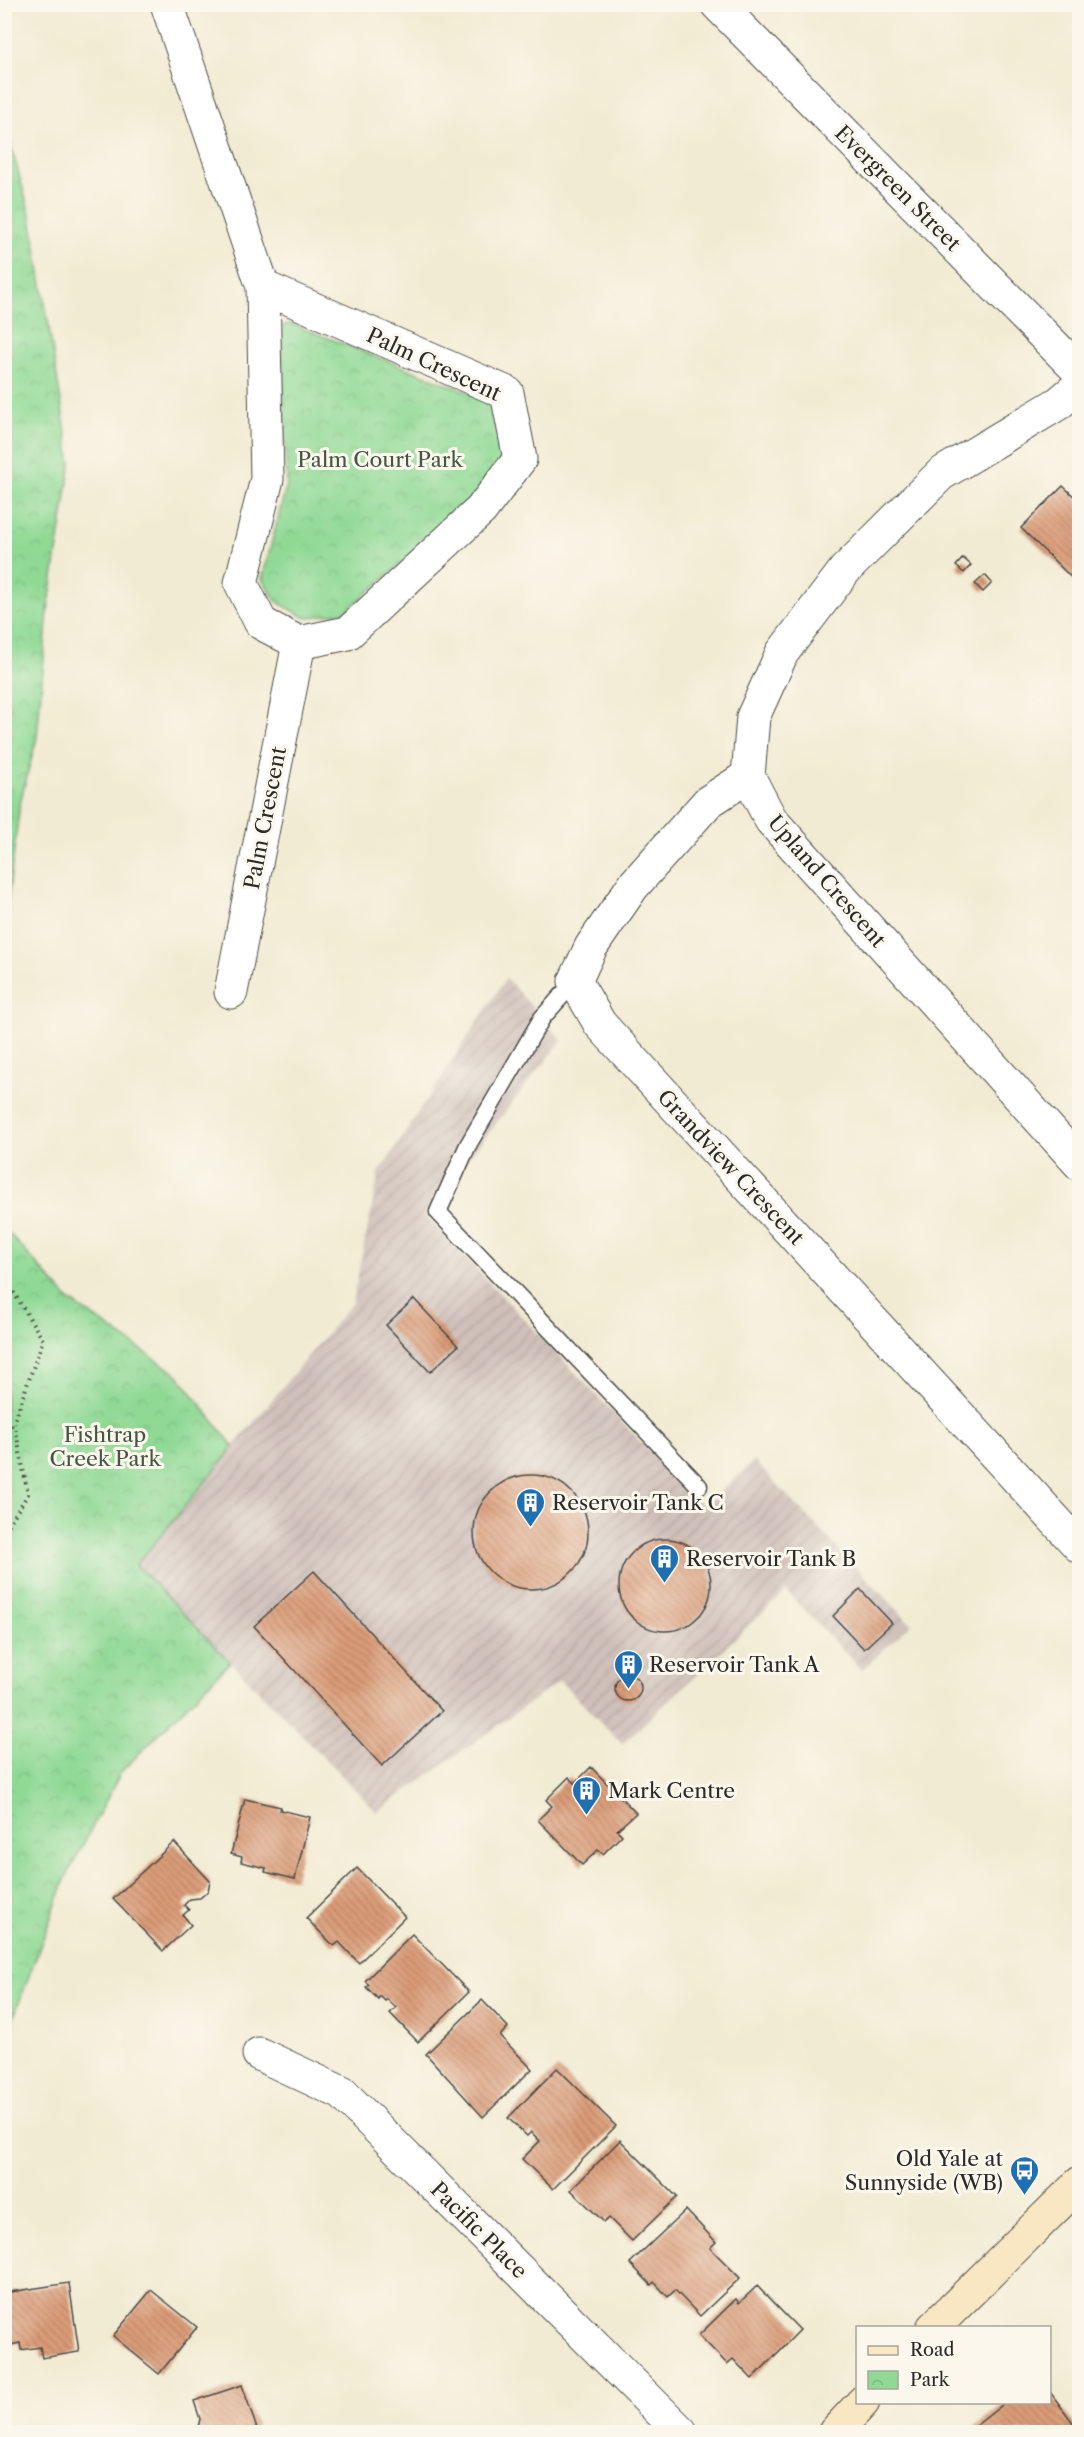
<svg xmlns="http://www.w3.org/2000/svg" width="1084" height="2437" viewBox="0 0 1084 2437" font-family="'Libre Caslon Text',serif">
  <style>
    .industrial { fill: url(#industrial-furrows) }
    .park { fill: url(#park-crowns); stroke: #5e8260; stroke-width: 1.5 }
    .building { fill: url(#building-back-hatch) }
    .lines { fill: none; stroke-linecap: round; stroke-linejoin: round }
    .lane-casing { stroke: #494844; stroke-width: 19 }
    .street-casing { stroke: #494844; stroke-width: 35 }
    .secondary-casing { stroke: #494844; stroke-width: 35 }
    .path { stroke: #494844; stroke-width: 4; stroke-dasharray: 1.5 4.5; stroke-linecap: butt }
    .lane { stroke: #fff; stroke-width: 16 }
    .street { stroke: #fff; stroke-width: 33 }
    .secondary { stroke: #f9e7c3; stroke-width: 33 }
    .labels { text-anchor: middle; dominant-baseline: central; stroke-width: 6; stroke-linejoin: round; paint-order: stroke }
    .street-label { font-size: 21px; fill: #2b2b2b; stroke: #fbf7ec }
    .park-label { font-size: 21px; fill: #445646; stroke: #fbf7ec }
    .poi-label { font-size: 21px; fill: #2b2b2b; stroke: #fbf7ec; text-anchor: start }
  </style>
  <defs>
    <pattern id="industrial-furrows" width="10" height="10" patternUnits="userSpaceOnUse" patternTransform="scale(1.5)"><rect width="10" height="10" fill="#cfc0ba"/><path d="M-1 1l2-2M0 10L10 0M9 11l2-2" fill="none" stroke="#b2a5a0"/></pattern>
    <pattern id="park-crowns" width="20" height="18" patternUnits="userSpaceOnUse" patternTransform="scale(1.5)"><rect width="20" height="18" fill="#90d995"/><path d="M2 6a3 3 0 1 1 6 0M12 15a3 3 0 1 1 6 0" fill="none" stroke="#7cba81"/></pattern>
    <pattern id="building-back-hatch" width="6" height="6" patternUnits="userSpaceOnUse" patternTransform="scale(1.5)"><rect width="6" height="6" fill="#db9c78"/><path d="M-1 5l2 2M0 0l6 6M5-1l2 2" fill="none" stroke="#b27f63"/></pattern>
  </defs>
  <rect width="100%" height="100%" fill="#fbf7ec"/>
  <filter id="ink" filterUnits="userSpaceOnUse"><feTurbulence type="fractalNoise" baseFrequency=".0167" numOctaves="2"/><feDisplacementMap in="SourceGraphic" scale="12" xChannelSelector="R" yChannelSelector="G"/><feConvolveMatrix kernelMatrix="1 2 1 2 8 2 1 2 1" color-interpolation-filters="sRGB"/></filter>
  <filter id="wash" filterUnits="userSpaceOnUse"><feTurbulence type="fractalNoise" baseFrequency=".008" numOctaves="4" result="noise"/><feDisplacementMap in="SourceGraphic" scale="24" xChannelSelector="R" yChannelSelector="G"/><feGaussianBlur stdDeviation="1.35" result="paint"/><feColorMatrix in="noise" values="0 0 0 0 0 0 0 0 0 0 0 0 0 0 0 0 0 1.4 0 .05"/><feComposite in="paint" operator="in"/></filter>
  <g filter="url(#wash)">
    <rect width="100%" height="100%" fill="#f2ebd3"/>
    <polygon class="industrial" points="506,978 562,1040 424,1214 703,1507 754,1461 911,1624 862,1670 786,1591 622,1744 560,1681 377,1812 136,1565 352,1303 379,1173"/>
    <g class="park">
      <polygon points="5,124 31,218 71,463 48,610 37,737 20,803 5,922"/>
      <polygon points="292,324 499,404 504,459 474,501 345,612 306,618 277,602 262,579 287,484 281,334 284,325"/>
      <polygon points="5,1229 69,1300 177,1374 234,1447 136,1565 230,1662 121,1772 66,1877 5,2040"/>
    </g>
    <g id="blocks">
      <g class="building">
        <polygon points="1063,486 1080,502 1080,586 1021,528"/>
        <polygon points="963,558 971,565 964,573 956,566"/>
        <polygon points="985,575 992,583 983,592 975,584"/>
        <polygon points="414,1299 458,1346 430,1372 386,1325"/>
        <circle cx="531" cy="1532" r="57"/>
        <circle cx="665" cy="1585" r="46"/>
        <polygon points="314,1571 442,1711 382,1766 254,1626"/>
        <polygon points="860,1589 892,1623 864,1649 833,1616"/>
        <circle cx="628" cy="1688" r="13"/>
        <polygon points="591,1767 636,1813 617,1830 622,1835 603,1854 598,1850 582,1865 538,1820 552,1806 546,1800 569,1777 575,1783"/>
        <polygon points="245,1799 281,1807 280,1810 310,1817 295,1879 265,1872 266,1868 241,1862 242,1857 231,1854"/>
        <polygon points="174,1842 210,1881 208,1891 200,1898 190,1899 184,1905 189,1910 183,1915 191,1925 163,1951 113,1899"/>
        <polygon points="357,1868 405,1917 359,1963 339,1942 334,1946 306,1918"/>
        <polygon points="412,1934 469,1992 418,2042 390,2013 396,2008 387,1999 385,2001 380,1996 378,1999 366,1987 369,1985 365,1981"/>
        <polygon points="482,2000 508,2027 500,2036 532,2069 483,2117 426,2054"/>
        <polygon points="557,2068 616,2126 553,2189 522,2159 540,2141 531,2132 527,2136 508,2118"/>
        <polygon points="620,2140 677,2197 632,2241 609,2218 604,2222 571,2190"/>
        <polygon points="686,2210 716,2242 710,2248 740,2278 700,2316 675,2290 668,2297 654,2282 651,2285 630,2263"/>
        <polygon points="69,2283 79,2352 42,2358 40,2347 21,2350 20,2343 5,2346 4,2293"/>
        <polygon points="757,2286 800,2330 752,2379 733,2359 727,2364 699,2335 736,2299 739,2303"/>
        <polygon points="151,2290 197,2327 159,2374 113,2336"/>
        <polygon points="242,2385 258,2432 197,2432 200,2419 194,2401"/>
        <polygon points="1050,2392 1080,2432 977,2432 973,2428 1006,2402 1050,2402"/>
      </g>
    </g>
  </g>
  <g filter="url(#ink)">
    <use href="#blocks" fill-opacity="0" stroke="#494844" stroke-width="1.5"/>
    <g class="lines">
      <defs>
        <polyline id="lane" points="575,981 542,1018 468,1145 438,1212 699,1486"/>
        <g id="street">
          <polyline points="167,4 263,287 267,479 241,583 261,623 299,643 348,633 481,510 520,459 507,393 263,287"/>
          <polyline points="717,4 1080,372"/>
          <polyline points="1080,385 1059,403 941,474 845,570 782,653 753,717 748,776 771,820 1080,1164"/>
          <polyline points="748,776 708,802 633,886 591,947 575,981 600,1024 1080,1547"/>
          <polyline points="231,992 299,643"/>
          <polyline points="259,2054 342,2093 681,2432"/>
        </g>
        <g id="secondary">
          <polyline points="933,2328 1080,2183"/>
          <polyline points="835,2432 863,2402"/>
        </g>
      </defs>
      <use href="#lane" class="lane-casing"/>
      <use href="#street" class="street-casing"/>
      <use href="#secondary" class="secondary-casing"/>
      <g class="path">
        <polyline points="4,1277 43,1340 14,1422 28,1494 4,1532"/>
        <polyline points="4,1443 13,1422"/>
      </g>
      <use href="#lane" class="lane"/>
      <use href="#street" class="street"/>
      <use href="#secondary" class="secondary"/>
    </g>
  </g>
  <defs>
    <symbol id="building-pin" viewBox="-11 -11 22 30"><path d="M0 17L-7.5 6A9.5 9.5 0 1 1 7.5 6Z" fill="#1f6fb2" stroke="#fbf7ec"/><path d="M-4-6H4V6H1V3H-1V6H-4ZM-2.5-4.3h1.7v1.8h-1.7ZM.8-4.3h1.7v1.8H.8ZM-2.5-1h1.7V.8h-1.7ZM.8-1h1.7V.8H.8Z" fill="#fff"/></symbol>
    <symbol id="bus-pin" viewBox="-11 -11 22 30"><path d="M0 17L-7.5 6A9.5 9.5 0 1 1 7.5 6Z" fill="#1f6fb2" stroke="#fbf7ec"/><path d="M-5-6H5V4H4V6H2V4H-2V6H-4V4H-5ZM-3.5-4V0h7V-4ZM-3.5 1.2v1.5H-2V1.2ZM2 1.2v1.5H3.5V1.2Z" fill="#fff"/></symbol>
  </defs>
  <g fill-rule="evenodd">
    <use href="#building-pin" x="514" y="1486" width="33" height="45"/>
    <use href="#building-pin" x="648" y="1542" width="33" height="45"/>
    <use href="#building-pin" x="612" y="1648" width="33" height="45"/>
    <use href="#building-pin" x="570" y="1774" width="33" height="45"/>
    <use href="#bus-pin" x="1008" y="2154" width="33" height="45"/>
  </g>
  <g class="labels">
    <g class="street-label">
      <text transform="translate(898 188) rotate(45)">Evergreen Street</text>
      <text transform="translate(434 364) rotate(25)">Palm Crescent</text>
      <text transform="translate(265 818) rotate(-79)">Palm Crescent</text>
      <text transform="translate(827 881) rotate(49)">Upland Crescent</text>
      <text transform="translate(731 1167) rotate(47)">Grandview Crescent</text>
      <text transform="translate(479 2230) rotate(45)">Pacific Place</text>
    </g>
    <g class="park-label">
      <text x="380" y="459">Palm Court Park</text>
      <text x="105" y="1434">Fishtrap<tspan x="105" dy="24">Creek Park</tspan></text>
    </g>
    <g class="poi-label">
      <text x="552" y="1502">Reservoir Tank C</text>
      <text x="686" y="1558">Reservoir Tank B</text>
      <text x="649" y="1664">Reservoir Tank A</text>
      <text x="608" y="1790">Mark Centre</text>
      <text x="1003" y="2158" text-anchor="end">Old Yale at<tspan x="1003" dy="24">Sunnyside (WB)</tspan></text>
    </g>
  </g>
  <rect width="1084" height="2437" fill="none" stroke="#fbf7ec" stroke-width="24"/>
  <rect x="856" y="2326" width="195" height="78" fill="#fbf7ec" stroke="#a8a59f" stroke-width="1.5"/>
  <rect x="868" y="2346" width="30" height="9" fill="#f9e7c3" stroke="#a8a59f" stroke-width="1.5"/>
  <text x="910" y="2356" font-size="18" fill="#2b2b2b">Road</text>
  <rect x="868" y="2371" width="30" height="18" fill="url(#park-crowns)" stroke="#a8a59f" stroke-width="1.5"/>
  <text x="910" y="2386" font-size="18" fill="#2b2b2b">Park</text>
</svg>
